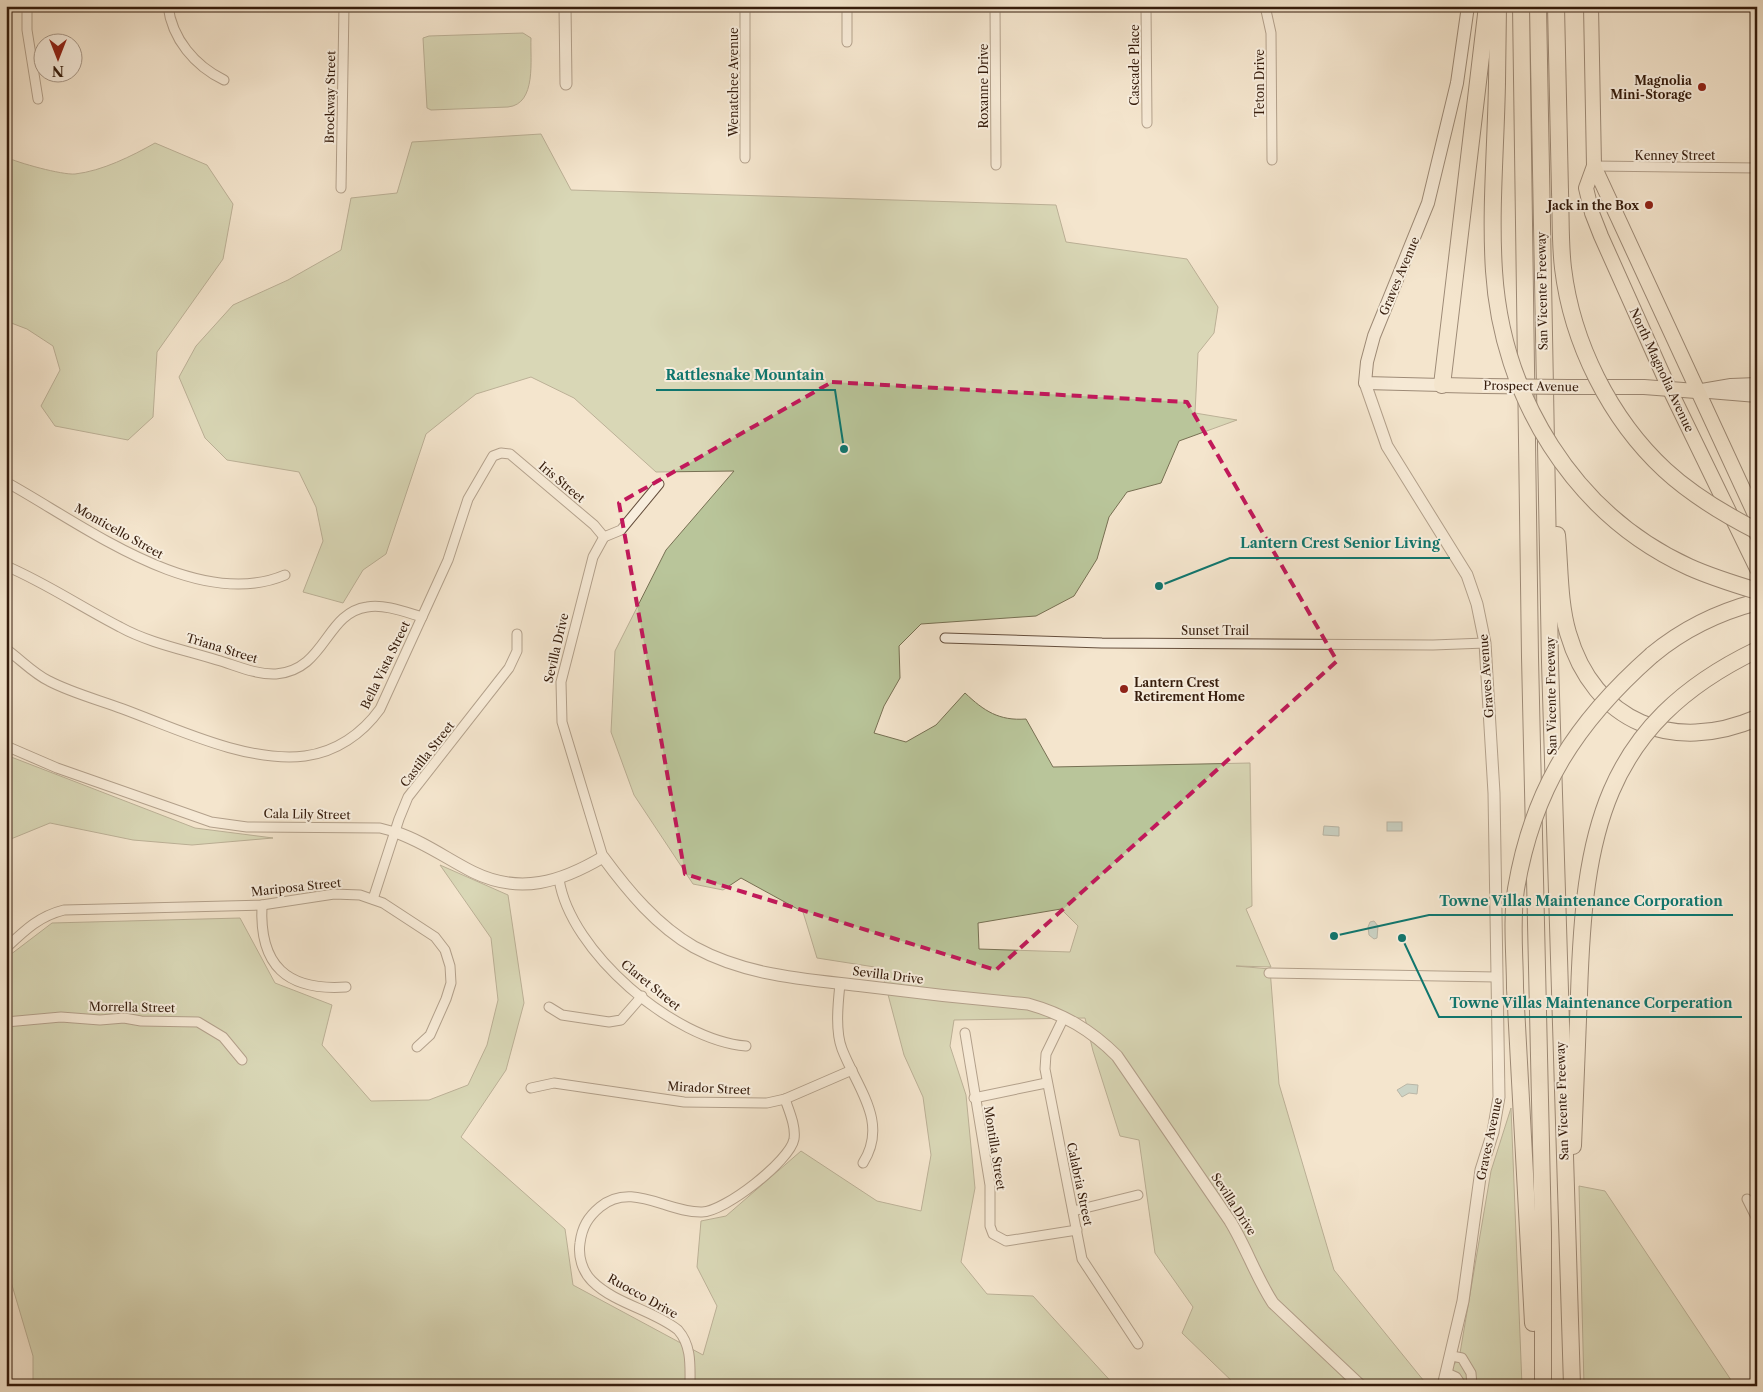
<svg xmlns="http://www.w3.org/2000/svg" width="1763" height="1392" viewBox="0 0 1763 1392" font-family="'Libre Caslon Text',serif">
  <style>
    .green { fill: #b9c59a; stroke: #777053; fill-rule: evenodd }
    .water { fill: #9cbebc; stroke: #737d76 }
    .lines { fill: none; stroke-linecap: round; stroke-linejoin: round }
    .minor-casing { stroke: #654e3c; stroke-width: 11 }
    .tertiary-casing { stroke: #654e3c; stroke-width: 13 }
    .secondary-casing { stroke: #351c0c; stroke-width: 14 }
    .primary-casing { stroke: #351c0c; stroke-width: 16 }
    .motorway-casing { stroke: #351c0c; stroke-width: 18 }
    .minor { stroke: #f8eede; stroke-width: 9 }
    .tertiary { stroke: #f8eede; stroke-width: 11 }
    .secondary { stroke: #f8eede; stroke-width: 12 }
    .primary { stroke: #f4e5cd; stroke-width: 14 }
    .motorway { stroke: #f4e5cd; stroke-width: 16 }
    .primary-bridge-casing { stroke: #351c0c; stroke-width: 16; stroke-linecap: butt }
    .motorway-bridge-casing { stroke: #351c0c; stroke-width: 18; stroke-linecap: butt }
    .primary-bridge { stroke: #f4e5cd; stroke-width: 14 }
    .motorway-bridge { stroke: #f4e5cd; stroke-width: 16 }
    .marked { fill: none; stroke: #c2185b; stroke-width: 4; stroke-dasharray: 10 6; stroke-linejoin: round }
    .poi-dot { fill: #8f2418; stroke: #f8eede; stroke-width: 2 }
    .labels { text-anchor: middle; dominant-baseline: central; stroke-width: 4; stroke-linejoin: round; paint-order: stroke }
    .street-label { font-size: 12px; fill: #351c0c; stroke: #f8eede }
    .poi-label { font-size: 12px; font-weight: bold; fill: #351c0c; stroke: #f8eede; text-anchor: end }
    .leader { fill: none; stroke: #0f766e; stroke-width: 2 }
    .callout-dot { fill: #0f766e; stroke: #f8eede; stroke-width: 2 }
    .callout-label { font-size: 14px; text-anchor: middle; font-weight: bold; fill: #0f766e; stroke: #f8eede; stroke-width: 4; stroke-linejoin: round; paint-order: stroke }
  </style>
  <rect width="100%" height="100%" fill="#f4e5cd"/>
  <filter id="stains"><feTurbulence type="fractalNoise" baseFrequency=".004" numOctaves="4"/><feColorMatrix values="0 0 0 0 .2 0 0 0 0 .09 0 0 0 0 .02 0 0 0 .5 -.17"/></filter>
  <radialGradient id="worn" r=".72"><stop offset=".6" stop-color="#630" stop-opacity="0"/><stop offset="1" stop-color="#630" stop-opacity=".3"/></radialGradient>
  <g class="green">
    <path d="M523 33 531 38C530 59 537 104 508 107L431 110 427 108 423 38 429 36Z"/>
    <path d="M541 134 571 190 1056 205 1066 242 1187 259 1218 307 1214 333 1198 353 1195 413 1237 420 1179 441 1161 483 1127 492 1109 517 1097 559 1074 596 1036 616 921 624 899 646 900 678 884 706 874 733 906 742 936 725 965 693C984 711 999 721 1026 719L1053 767 1250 763 1252 906 1246 909 1271 967 1236 966 1270 969 1279 1084 1334 1270 1428 1386H1237L1182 1333 1193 1307 1155 1253 1139 1140 1120 1136 1093 1051 1085 1018 954 1020 950 1046 966 1095 975 1188 961 1262 987 1294 1033 1296 1115 1386H33V1356L6 1265V958L52 923 240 918 275 983 332 1005 322 1045 371 1101 429 1100 468 1085 487 1045 498 1000 491 938 440 865 508 895 524 1003 506 1070 461 1137 565 1229 573 1285 703 1355 717 1306 697 1267 701 1221 726 1216 801 1151 877 1201 921 1211 931 1155 923 1097 904 1055 881 968 817 958 803 912 741 878 723 890 693 884 634 795 611 732 615 651 666 550 734 471 656 472 574 398 531 377 476 394 426 434 386 554 363 570 343 603 303 592 323 541 316 507 299 472 227 460 205 438 179 377 196 346 233 305 288 280 341 250 351 198 397 193 412 142ZM1061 909 1078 926 1070 952 979 949 978 923Z"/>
    <path d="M155 143 207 165 233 204 223 259 157 352 153 417 128 440 55 426 41 406 60 370 53 346 27 329 6 321V157C18 163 62 175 75 174 102 171 132 156 155 143Z"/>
    <polygon points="6,755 195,828 273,838 192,845 133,840 50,823 6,841"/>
    <polygon points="1511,1108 1522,1386 1434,1386 1459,1359 1491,1171"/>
    <polygon points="1579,1186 1605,1191 1735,1386 1584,1386"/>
  </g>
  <g class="water">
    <rect x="1387" y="822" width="15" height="9"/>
    <polygon points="1324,826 1339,827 1339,836 1323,835"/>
    <polygon points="1374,921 1378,926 1377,938 1374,939 1369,935 1368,927 1370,922"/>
    <polygon points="1407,1084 1418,1085 1417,1094 1409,1093 1402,1097 1397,1090"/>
  </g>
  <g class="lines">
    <defs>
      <g id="minor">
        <polyline points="27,6 27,30 38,99"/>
        <path d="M168 6C172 39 195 66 224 80"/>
        <polyline points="745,6 745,158"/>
        <polyline points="847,6 847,42"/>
        <polyline points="995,6 996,165"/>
        <polyline points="1146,6 1147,123"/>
        <polyline points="1265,6 1271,33 1272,160"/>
        <polyline points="1594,166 1757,168"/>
        <polyline points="341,188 344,6"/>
        <path d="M6 482C81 523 196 613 285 575"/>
        <polyline points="604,537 621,530 659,484"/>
        <path d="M6 566C46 583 81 607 120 627 149 643 185 650 217 660 235 665 256 675 276 674 326 670 325 613 367 607 385 604 405 612 422 617"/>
        <polyline points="945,638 1102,643 1433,645 1485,643"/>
        <path d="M6 649C20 659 34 674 49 681 72 693 99 700 123 709 177 729 247 763 305 756 336 752 362 734 380 709L448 560 468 499 493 456 501 453 510 454 594 525 604 537"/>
        <polyline points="6,746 57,768 211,822 247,827 380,828 395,832"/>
        <polyline points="603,857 562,722 561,682 593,557 604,537"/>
        <path d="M559 879C570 952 674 1040 746 1046"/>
        <polyline points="373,899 399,819 408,797 509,668 517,651 517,634"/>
        <path d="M262 905C259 966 287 991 346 987"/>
        <path d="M6 948C24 931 39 916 64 910L262 905 334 894 360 895 383 903 435 937 445 950 450 966 451 983 446 999 430 1035 417 1047"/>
        <polyline points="1269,973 1496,977"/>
        <path d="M840 984C838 1003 835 1031 842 1049 857 1088 889 1122 863 1163"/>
        <polyline points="549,1007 562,1015 609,1022 621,1020 642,996"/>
        <polyline points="1064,1017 1046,1054 1045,1069 1082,1259 1138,1344"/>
        <polyline points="6,1022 61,1017 100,1020 124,1018 141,1021 198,1022 223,1037 242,1060"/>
        <polyline points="965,1033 990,1185 990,1226 993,1234 1006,1241 1077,1230"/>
        <polyline points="531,1088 554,1083 684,1102 767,1103 785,1099 852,1070"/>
        <polyline points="974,1098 1046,1083"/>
        <polyline points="1747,1199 1757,1219"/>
        <polyline points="1073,1211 1138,1195"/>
        <polyline points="1452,1356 1462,1358 1471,1373 1472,1386"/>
        <polyline points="1447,1373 1456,1377 1462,1386"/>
        <path d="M690 1386C690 1366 692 1346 678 1330 653 1310 615 1304 592 1281 582 1271 578 1256 580 1243 582 1227 588 1217 600 1207 632 1181 667 1213 702 1212 724 1212 790 1161 794 1139 796 1126 789 1111 785 1099"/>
      </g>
      <g id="tertiary">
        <polyline points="565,6 566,84"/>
        <polyline points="1365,383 1387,446 1467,575 1477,604 1485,643 1494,793 1499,1097 1493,1132 1481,1170 1463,1301 1443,1386"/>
        <path d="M395 832C423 841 447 859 473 872 520 895 561 882 603 857 628 891 657 926 694 947 747 976 804 979 863 986 918 993 973 999 1028 1004 1064 1014 1091 1030 1117 1056L1230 1221C1246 1247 1256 1277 1273 1303L1361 1386"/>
      </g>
      <g id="secondary">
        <polyline points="1442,385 1365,383 1367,362 1374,336 1428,203 1457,83 1468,6"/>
        <polyline points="1696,391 1731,385 1757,384"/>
        <polyline points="1709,392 1757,396"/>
      </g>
      <g id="primary">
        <polyline points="1591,6 1594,166 1586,188 1592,213 1601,236 1669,388 1757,569"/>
        <polyline points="1594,166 1757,519"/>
        <polyline points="1442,385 1485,386"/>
        <polyline points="1568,387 1644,387 1696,391"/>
      </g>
      <g id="motorway">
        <polyline points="1521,6 1530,657 1543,1233 1543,1386"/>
        <polyline points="1538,6 1550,662 1572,1386"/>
        <polyline points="1556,6 1560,192"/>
        <polyline points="1497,82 1498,6"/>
        <polyline points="1442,385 1487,6"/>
        <path d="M1557 535C1560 567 1559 603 1568 633 1594 723 1673 754 1757 718"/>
        <path d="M1652 655C1682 630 1719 612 1757 602"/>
        <polyline points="1515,988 1533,1323"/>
        <polyline points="1573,1146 1579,994"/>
      </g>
    </defs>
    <use href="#minor" class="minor-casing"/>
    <use href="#tertiary" class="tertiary-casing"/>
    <use href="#secondary" class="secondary-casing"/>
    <use href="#primary" class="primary-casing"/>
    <use href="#motorway" class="motorway-casing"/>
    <use href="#minor" class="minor"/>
    <use href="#tertiary" class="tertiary"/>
    <use href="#secondary" class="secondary"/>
    <use href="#primary" class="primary"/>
    <use href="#motorway" class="motorway"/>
    <defs>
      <polyline id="primary-bridge" points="1485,386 1568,387"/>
      <g id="motorway-bridge">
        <path d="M1497 82C1496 145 1490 209 1494 271 1502 396 1573 514 1689 567 1711 577 1734 584 1757 591"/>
        <path d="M1560 192C1561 217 1560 243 1563 268 1572 343 1610 419 1665 470 1692 495 1724 514 1757 531"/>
        <path d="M1515 988C1515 956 1511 921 1516 889 1533 788 1576 722 1652 655"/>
        <path d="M1579 994C1584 836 1601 725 1757 650"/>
      </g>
    </defs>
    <use href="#primary-bridge" class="primary-bridge-casing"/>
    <use href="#motorway-bridge" class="motorway-bridge-casing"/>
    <use href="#primary-bridge" class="primary-bridge"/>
    <use href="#motorway-bridge" class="motorway-bridge"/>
  </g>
  <path d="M0 0H1763V1392H0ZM832 382 1187 402 1337 661 996 970 685 874 619 503Z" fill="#f4e5cd" fill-opacity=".55" fill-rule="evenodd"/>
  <path class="marked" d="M832 382 1187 402 1337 661 996 970 685 874 619 503Z"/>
  <g class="poi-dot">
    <circle cx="1702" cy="87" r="5"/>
    <circle cx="1649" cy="205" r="5"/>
    <circle cx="1124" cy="689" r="5"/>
  </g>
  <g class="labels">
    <g class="street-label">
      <text transform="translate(1134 65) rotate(-90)">Cascade Place</text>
      <text transform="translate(733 82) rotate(-90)">Wenatchee Avenue</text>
      <text transform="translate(1259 83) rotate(-90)">Teton Drive</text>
      <text transform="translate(983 86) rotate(-90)">Roxanne Drive</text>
      <text transform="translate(330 97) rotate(-89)">Brockway Street</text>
      <text x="1675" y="155">Kenney Street</text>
      <text transform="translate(1399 276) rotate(-67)">Graves Avenue</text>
      <text transform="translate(1542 291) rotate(-91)">San Vicente Freeway</text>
      <text transform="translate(1662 370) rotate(65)">North Magnolia Avenue</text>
      <text transform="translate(1531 386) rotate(1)">Prospect Avenue</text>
      <text transform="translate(562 482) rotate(40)">Iris Street</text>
      <text transform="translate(119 531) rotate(29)">Monticello Street</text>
      <text x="1215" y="630">Sunset Trail</text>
      <text transform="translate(222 648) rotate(17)">Triana Street</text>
      <text transform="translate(556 648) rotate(-77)">Sevilla Drive</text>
      <text transform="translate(385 665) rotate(-64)">Bella Vista Street</text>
      <text transform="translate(1486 676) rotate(-94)">Graves Avenue</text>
      <text transform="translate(1551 696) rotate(-91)">San Vicente Freeway</text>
      <text transform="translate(427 754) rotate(-52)">Castilla Street</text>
      <text transform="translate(307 814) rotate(1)">Cala Lily Street</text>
      <text transform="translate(296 887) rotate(-6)">Mariposa Street</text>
      <text transform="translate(888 975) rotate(7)">Sevilla Drive</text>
      <text transform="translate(651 985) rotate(39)">Claret Street</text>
      <text transform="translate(132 1007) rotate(1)">Morrella Street</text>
      <text transform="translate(709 1088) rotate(3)">Mirador Street</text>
      <text transform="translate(1562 1101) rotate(-92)">San Vicente Freeway</text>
      <text transform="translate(1489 1139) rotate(-78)">Graves Avenue</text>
      <text transform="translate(995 1148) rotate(81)">Montilla Street</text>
      <text transform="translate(1080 1184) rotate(78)">Calabria Street</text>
      <text transform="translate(1234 1204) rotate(57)">Sevilla Drive</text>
      <text transform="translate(643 1296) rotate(29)">Ruocco Drive</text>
    </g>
    <g class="poi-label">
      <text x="1692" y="80">Magnolia<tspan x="1692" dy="14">Mini-Storage</tspan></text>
      <text x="1639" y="205">Jack in the Box</text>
      <text x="1134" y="682" text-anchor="start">Lantern Crest<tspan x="1134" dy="14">Retirement Home</tspan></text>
    </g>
  </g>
  <path class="leader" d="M844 449L835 390H656M1159 586L1230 558H1450M1334 936L1429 915H1733M1402 938L1439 1017H1742"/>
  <g class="callout-dot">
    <circle cx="844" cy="449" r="5"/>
    <circle cx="1159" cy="586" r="5"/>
    <circle cx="1334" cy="936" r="5"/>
    <circle cx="1402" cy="938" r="5"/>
  </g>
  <g class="callout-label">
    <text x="745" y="380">Rattlesnake Mountain</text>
    <text x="1340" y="548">Lantern Crest Senior Living</text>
    <text x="1581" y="906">Towne Villas Maintenance Corporation</text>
    <text x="1591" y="1008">Towne Villas Maintenance Corperation</text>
  </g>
  <rect width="1763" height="1392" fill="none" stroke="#f4e5cd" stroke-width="25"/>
  <rect x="8" y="8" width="1748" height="1377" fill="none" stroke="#351c0c" stroke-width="2.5"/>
  <rect x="12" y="12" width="1738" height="1367" fill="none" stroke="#351c0c"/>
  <g transform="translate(58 58) rotate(180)"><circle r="24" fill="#f8eede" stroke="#aa9a8a"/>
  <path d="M0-4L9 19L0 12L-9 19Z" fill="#8f2418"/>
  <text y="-8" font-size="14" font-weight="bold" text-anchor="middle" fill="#351c0c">N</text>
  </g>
  <rect width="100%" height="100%" filter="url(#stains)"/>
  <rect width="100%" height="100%" fill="url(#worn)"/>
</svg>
